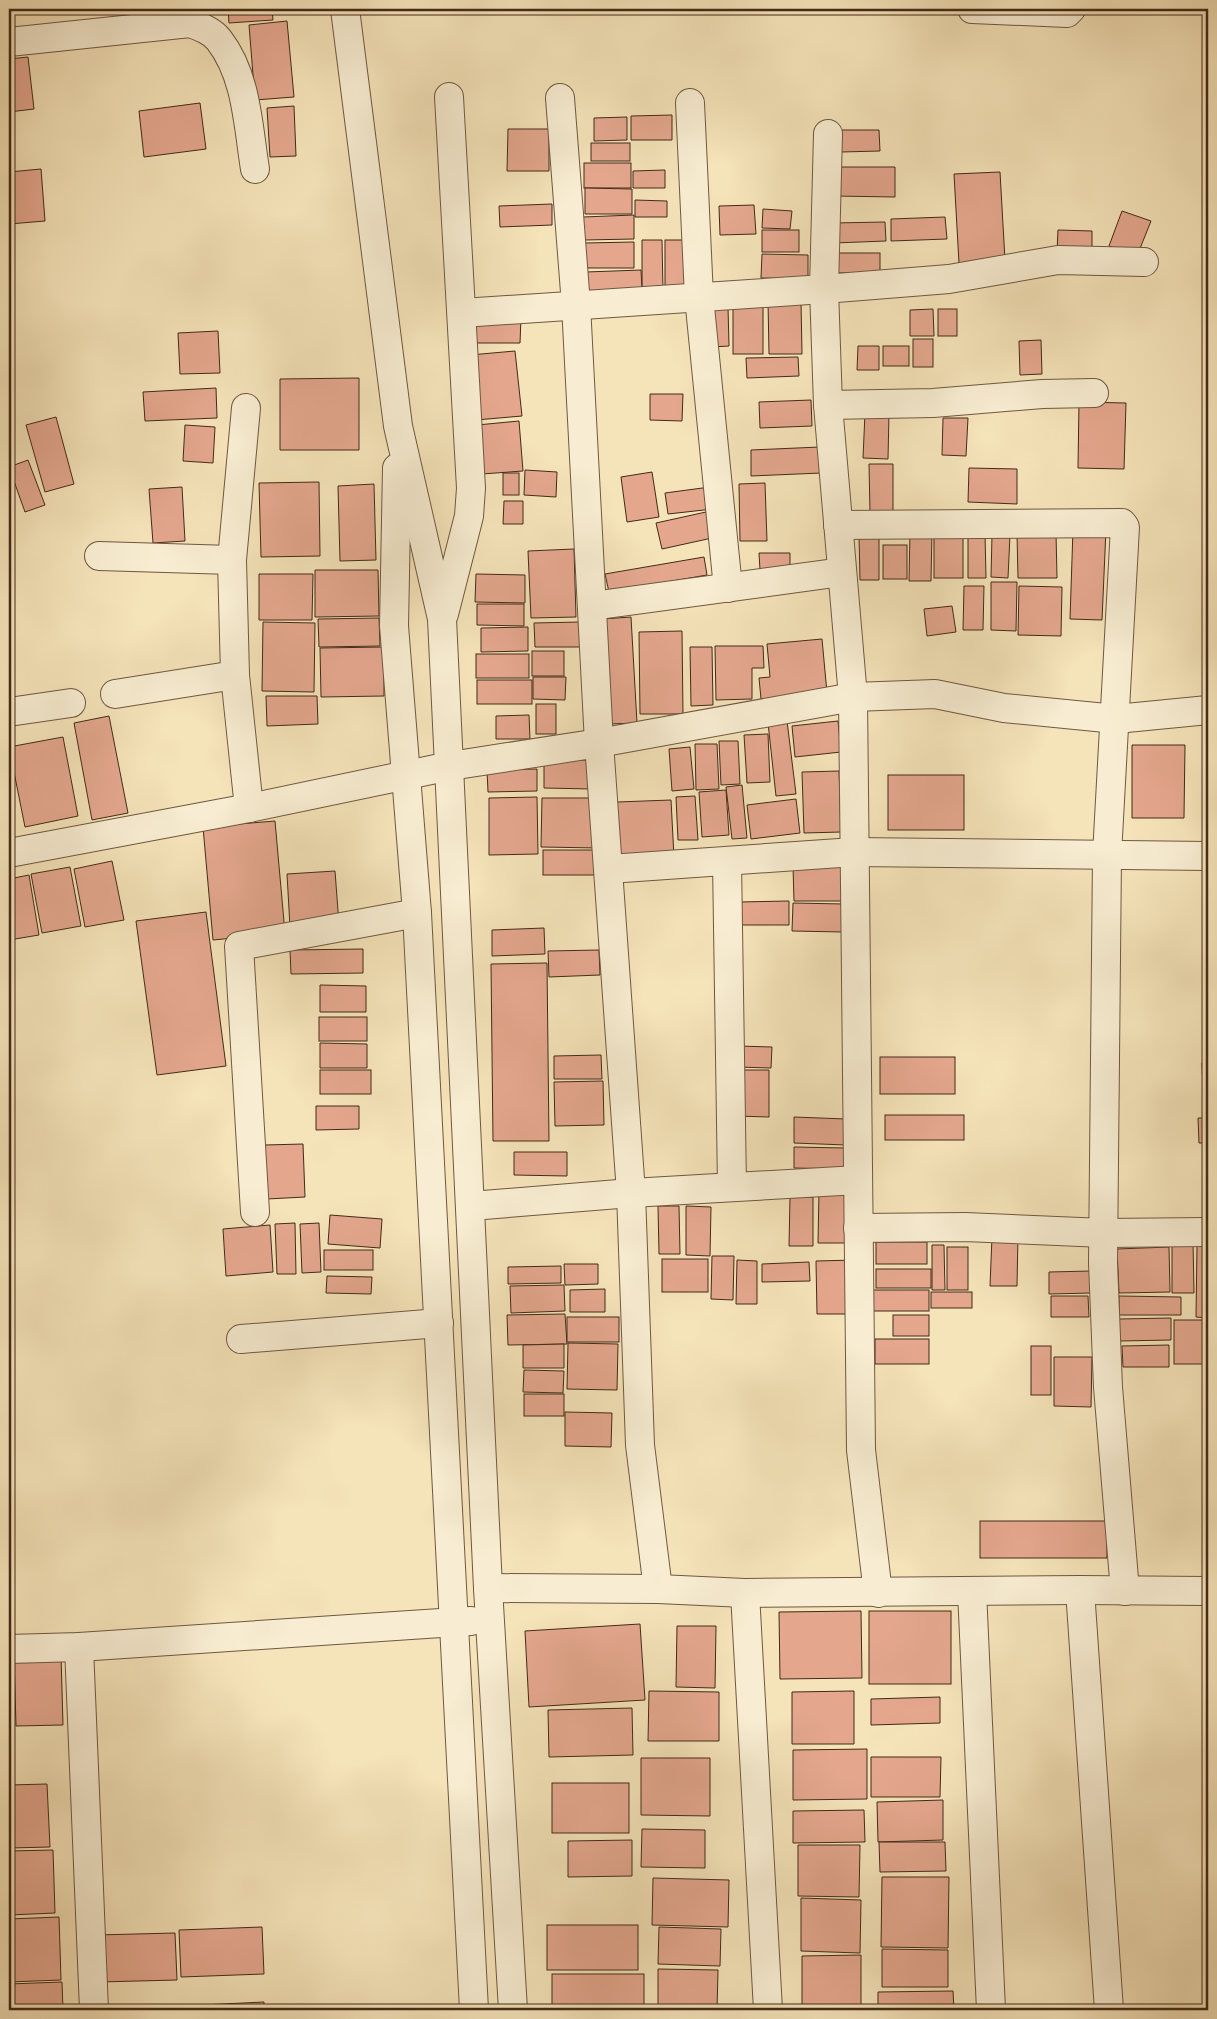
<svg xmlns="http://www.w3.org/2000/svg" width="1217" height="2019" viewBox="0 0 1217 2019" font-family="'Old Standard TT',serif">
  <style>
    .building { fill: #e4a78e; stroke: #422a18 }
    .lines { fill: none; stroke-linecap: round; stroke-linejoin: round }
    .minor-casing { stroke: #6f5840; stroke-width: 30 }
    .minor { stroke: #f8edd2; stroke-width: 28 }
  </style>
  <rect width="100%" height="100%" fill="#f5e3b9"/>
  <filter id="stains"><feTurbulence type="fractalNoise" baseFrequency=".004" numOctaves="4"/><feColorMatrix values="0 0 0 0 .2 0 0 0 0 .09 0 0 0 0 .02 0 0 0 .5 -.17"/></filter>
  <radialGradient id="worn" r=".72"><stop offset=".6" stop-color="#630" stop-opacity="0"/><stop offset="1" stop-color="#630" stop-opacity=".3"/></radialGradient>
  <g class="building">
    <polygon points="228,9 272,9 273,20 229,23"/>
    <polygon points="287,21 294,97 255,100 249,25"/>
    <polygon points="28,57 34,109 9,112 9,59"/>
    <polygon points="200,103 206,149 144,157 139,111"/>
    <polygon points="294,106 296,156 270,157 267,108"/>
    <polygon points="672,115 672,140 631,140 631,116"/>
    <polygon points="627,117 627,140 594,141 594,118"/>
    <polygon points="508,129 549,129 549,171 507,171"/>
    <polygon points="840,130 879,130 880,151 841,152"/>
    <rect x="591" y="143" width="39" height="18"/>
    <rect x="584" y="163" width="47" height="25"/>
    <polygon points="834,167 895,167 895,197 834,196"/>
    <polygon points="41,169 45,221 9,224 9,172"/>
    <polygon points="665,170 665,188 633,188 633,171"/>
    <polygon points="1000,172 1005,260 959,263 954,174"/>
    <polygon points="585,188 632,189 632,214 585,214"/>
    <polygon points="635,200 667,201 667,217 635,217"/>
    <polygon points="552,204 552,225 500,227 499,206"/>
    <polygon points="754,205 756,234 720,235 719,206"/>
    <polygon points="763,209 792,211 790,229 762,228"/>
    <polygon points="1122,211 1151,221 1137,256 1109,246"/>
    <polygon points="634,215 634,239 584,240 583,217"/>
    <polygon points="945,217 947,239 891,241 891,219"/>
    <polygon points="885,222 886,241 834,243 833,223"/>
    <rect x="762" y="230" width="37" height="22"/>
    <polygon points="1058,230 1092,231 1092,252 1057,252"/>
    <polygon points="642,240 662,240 663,291 642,291"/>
    <rect x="665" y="240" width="24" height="51"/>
    <polygon points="634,242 634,268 585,268 585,243"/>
    <rect x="837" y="253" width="43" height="20"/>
    <polygon points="762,254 808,255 808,279 761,278"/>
    <polygon points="641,270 642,290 588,293 586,272"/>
    <polygon points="768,301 801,301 802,354 769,354"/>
    <rect x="733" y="305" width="30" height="49"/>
    <polygon points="711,307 728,307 729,346 712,347"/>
    <polygon points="933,309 934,336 910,336 910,310"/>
    <rect x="938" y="309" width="19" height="27"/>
    <polygon points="470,316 521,317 520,343 470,343"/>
    <polygon points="218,331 220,373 180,374 178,333"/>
    <rect x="913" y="339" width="20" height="28"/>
    <polygon points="1041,340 1042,374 1020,375 1019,341"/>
    <polygon points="858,346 879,346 879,370 857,370"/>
    <rect x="883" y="346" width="26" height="20"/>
    <polygon points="515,351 522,416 476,420 470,355"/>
    <polygon points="798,357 799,376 747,378 746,358"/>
    <polygon points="359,378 359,450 280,450 280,379"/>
    <polygon points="216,388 217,418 145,421 143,392"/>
    <polygon points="650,394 683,394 682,421 650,420"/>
    <polygon points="811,400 812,426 760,428 759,402"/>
    <polygon points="1079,402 1126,403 1124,469 1078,468"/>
    <polygon points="865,413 889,413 888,459 863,458"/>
    <polygon points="56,417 74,484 45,492 26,425"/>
    <polygon points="943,418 968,418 966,456 942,455"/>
    <polygon points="519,421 523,471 482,474 477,425"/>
    <polygon points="185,425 215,427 213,463 183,461"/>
    <polygon points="820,447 821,473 751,476 751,450"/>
    <polygon points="28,460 45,505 25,512 9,467"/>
    <polygon points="869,464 893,464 893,514 870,514"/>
    <polygon points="969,468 1017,469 1017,504 968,502"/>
    <polygon points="525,470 557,472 556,497 524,495"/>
    <polygon points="652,472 659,517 627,522 621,477"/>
    <rect x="503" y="473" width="16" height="22"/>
    <polygon points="319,482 320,556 261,557 259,483"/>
    <polygon points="765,483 767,541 740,541 739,484"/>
    <polygon points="374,484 376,560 340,561 338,486"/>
    <polygon points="182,487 185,541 153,543 149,489"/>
    <polygon points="710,487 713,509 668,514 665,493"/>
    <polygon points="504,501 523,501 523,524 503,524"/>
    <polygon points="706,512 712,538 662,549 656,523"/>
    <polygon points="1073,529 1106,529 1102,620 1070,619"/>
    <polygon points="910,531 932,531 931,581 909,581"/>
    <rect x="934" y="533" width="29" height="45"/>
    <polygon points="1056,533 1057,578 1018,578 1017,534"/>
    <polygon points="968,534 985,534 986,578 968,578"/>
    <polygon points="859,535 879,535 879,580 860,580"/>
    <polygon points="992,535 1010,535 1008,578 991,577"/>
    <rect x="883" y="545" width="24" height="34"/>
    <polygon points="574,549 576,617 531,618 528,551"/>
    <polygon points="759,553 790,553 790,570 760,570"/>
    <polygon points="704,557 707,575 609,592 605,574"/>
    <polygon points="315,570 378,570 379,616 315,617"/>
    <polygon points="259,574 313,574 312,620 259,620"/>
    <polygon points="476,574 525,575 525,603 475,602"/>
    <polygon points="991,582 1017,582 1016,631 991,630"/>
    <polygon points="964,586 984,586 983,630 963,630"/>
    <polygon points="1019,586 1062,587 1061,636 1018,635"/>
    <polygon points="477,604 524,604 524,626 477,625"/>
    <polygon points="952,606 956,632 927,636 924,609"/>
    <polygon points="631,617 637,723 608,724 602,619"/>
    <polygon points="379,618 380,646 319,647 318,619"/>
    <polygon points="263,622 315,623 314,692 262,691"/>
    <polygon points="580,622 581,647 535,647 534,623"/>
    <polygon points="528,627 528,651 481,652 481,628"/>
    <polygon points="682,631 683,714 640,714 639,632"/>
    <polygon points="822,639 827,693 761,699 759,678 770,677 767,644"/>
    <polygon points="715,646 763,646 764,668 752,668 752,699 716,700"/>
    <polygon points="384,647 384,696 321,697 320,648"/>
    <polygon points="690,647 712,647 713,705 691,706"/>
    <rect x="532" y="651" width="32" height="25"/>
    <rect x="476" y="654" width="53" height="24"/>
    <polygon points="533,677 566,677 565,700 533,699"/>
    <rect x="477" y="680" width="55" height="24"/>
    <polygon points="266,696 317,696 318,724 267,726"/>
    <rect x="536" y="704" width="20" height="30"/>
    <polygon points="529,715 530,739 496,739 496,716"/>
    <polygon points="109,716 128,813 92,820 74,723"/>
    <polygon points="787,721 796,794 776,796 768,723"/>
    <polygon points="838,721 841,752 795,757 792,726"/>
    <polygon points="768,734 770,782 747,783 744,735"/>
    <polygon points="63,737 78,816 25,827 9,747"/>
    <polygon points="719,741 738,741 740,784 721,785"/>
    <polygon points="695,744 717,744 719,789 696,790"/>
    <polygon points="1132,745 1185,745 1184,818 1132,818"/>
    <polygon points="690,747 694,789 672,791 669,749"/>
    <polygon points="544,760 592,760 592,789 544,788"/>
    <polygon points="537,769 537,791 488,792 487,770"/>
    <polygon points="839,771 841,832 804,833 802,772"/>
    <rect x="888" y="775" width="76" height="55"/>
    <polygon points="742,785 747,838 732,839 726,787"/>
    <polygon points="726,790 729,835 702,837 699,792"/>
    <polygon points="695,796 698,840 678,840 676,797"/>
    <polygon points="537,797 538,854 489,855 489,798"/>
    <polygon points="542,798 600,798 599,848 541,847"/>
    <polygon points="796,799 800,833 751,839 747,805"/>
    <polygon points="671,800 674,857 619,859 617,802"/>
    <polygon points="275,821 285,933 213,940 203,827"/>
    <rect x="543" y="850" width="54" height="25"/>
    <polygon points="112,861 124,920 85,927 74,869"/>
    <polygon points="851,864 851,901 794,901 793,866"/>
    <polygon points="70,867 81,926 42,933 31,874"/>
    <polygon points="335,871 339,924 290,927 287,874"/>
    <polygon points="29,875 39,935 9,940 9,879"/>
    <polygon points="789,901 789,925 739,925 739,902"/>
    <polygon points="793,903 844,904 843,932 792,931"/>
    <polygon points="206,912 226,1066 157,1075 136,921"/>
    <polygon points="544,928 545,954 492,956 492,930"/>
    <polygon points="363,949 363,973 291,974 290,950"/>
    <polygon points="599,950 600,975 549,977 548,951"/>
    <polygon points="547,963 549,1141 493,1141 491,964"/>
    <polygon points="320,985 366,986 366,1012 320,1012"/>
    <rect x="1205" y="1015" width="3" height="27"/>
    <rect x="319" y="1017" width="48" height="24"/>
    <polygon points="320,1043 367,1044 367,1068 320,1068"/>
    <polygon points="738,1046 772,1047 771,1068 737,1067"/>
    <polygon points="601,1055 602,1079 554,1079 554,1056"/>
    <rect x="880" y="1057" width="75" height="37"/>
    <polygon points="1202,1063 1208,1063 1208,1089 1203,1089"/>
    <rect x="320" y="1070" width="51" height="24"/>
    <polygon points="736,1070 769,1070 769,1117 736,1116"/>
    <polygon points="603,1081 604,1125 555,1126 554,1082"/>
    <polygon points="316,1106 359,1106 359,1129 316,1130"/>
    <rect x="885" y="1115" width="79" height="25"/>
    <polygon points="794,1117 846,1119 846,1145 794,1143"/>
    <polygon points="1198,1118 1208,1118 1208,1143 1199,1143"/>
    <polygon points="303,1144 305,1197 267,1199 265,1145"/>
    <polygon points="794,1147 845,1148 844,1169 794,1168"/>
    <polygon points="514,1152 567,1152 567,1176 514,1175"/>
    <polygon points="819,1191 854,1191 853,1243 818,1243"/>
    <polygon points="790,1197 813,1197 813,1246 789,1246"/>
    <polygon points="658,1206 679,1206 680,1254 659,1254"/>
    <polygon points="686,1206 711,1207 710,1256 686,1255"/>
    <polygon points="330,1215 382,1219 380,1248 328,1244"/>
    <polygon points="295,1223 296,1274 277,1274 275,1224"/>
    <polygon points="319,1223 321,1272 302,1273 300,1224"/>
    <polygon points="270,1225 273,1272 226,1276 223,1229"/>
    <polygon points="992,1237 1018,1237 1017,1286 990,1286"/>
    <polygon points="1172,1241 1193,1241 1194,1293 1172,1293"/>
    <rect x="876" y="1242" width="51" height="22"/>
    <polygon points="932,1245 944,1245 945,1290 932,1290"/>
    <polygon points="1197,1246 1208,1246 1208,1318 1196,1317"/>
    <rect x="947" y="1247" width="21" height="43"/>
    <polygon points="1169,1247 1170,1292 1119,1293 1117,1249"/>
    <rect x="324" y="1250" width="49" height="20"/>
    <polygon points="712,1256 734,1256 733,1300 711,1299"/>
    <rect x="662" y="1259" width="46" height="33"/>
    <polygon points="737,1260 757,1261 757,1304 736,1304"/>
    <polygon points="855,1260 855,1314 817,1314 816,1261"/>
    <polygon points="809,1262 810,1281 762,1282 762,1264"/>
    <polygon points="564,1264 598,1264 598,1284 565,1285"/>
    <polygon points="561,1266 561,1283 508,1284 508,1267"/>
    <rect x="876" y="1269" width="55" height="19"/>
    <polygon points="1091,1271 1092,1293 1049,1294 1049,1272"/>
    <polygon points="327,1276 372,1277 371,1294 326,1293"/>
    <polygon points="564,1285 565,1311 511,1313 510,1286"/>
    <polygon points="605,1289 605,1312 570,1312 570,1290"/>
    <rect x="872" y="1290" width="57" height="21"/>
    <rect x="931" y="1292" width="41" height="16"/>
    <polygon points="1051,1296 1088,1296 1089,1317 1051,1317"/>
    <polygon points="1119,1296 1181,1297 1181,1315 1119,1315"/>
    <polygon points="565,1314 567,1344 508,1345 507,1315"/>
    <rect x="893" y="1315" width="36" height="21"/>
    <rect x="567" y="1317" width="52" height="25"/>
    <polygon points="1171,1318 1171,1340 1119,1341 1119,1319"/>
    <rect x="1174" y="1320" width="34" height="44"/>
    <rect x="875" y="1339" width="54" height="25"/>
    <polygon points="568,1343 618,1344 617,1390 567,1389"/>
    <polygon points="564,1344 564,1368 523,1368 523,1345"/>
    <polygon points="1169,1345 1169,1367 1123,1367 1122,1346"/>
    <rect x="1031" y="1346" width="20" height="49"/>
    <polygon points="1054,1357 1092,1357 1091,1407 1054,1406"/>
    <polygon points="524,1370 564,1371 563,1393 523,1392"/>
    <rect x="524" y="1394" width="40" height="22"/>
    <polygon points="565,1412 612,1413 611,1447 565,1446"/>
    <rect x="980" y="1521" width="127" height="37"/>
    <polygon points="861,1611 862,1678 780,1679 779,1612"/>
    <rect x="869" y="1611" width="82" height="73"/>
    <polygon points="640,1624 645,1700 529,1707 525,1631"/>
    <polygon points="677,1626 716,1626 715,1688 676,1687"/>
    <polygon points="61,1655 63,1725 16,1726 14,1657"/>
    <polygon points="649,1691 719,1692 719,1741 648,1741"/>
    <polygon points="854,1691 854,1744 792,1744 792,1692"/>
    <polygon points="940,1697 940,1723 871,1725 871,1699"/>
    <polygon points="632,1708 633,1755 549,1757 548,1710"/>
    <polygon points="867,1749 867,1799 793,1800 793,1750"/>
    <polygon points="871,1757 941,1757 940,1797 871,1797"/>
    <polygon points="641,1758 710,1758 710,1816 641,1815"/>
    <rect x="552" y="1783" width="77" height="50"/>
    <polygon points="47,1784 50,1847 9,1848 9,1785"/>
    <polygon points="943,1800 943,1840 878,1842 877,1802"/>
    <polygon points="864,1810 865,1842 793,1843 793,1811"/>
    <polygon points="642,1829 705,1830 705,1868 641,1867"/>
    <polygon points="632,1840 632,1876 568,1877 568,1841"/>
    <polygon points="879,1842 945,1842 946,1871 880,1872"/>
    <polygon points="798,1845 860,1845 859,1897 798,1896"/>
    <polygon points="53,1850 55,1913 9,1915 9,1851"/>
    <polygon points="882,1877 949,1877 948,1948 881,1947"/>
    <polygon points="653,1878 729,1880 728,1927 652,1925"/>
    <polygon points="801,1898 861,1900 860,1953 801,1951"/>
    <polygon points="59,1917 61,1980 9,1982 9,1919"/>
    <rect x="547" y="1925" width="91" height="45"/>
    <polygon points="262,1927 264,1974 181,1977 179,1930"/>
    <polygon points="659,1927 721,1929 720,1966 658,1964"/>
    <polygon points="175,1933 177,1980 98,1982 96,1935"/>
    <polygon points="882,1949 948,1950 948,1987 882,1987"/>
    <polygon points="861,1955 861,2010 802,2010 802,1956"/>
    <polygon points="658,1969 718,1970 717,2010 658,2010"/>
    <rect x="552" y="1974" width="92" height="36"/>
    <polygon points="62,1982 63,2010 9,2010 9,1984"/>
    <polygon points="953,1991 954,2010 878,2010 878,1992"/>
    <polygon points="264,2002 264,2010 182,2010 181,2006"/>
  </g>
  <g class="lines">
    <defs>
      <g id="minor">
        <polyline points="345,9 398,426 442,619 488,1588 513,2010"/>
        <polyline points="972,9 1067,13 1071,9"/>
        <path d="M9 42 190 23C201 27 212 31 219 40 247 76 248 126 255 169"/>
        <polyline points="560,98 576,305 599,743 631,1193 640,1445 658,1589"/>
        <polyline points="690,103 699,297 728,588"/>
        <polyline points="828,134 824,289 828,405 853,697 861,1450 878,1593"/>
        <polyline points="462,313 824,289 949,279 1058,260 1144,262"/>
        <polyline points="828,405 933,403 1042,394 1094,393"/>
        <polyline points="246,408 232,560 235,675 249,808"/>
        <polyline points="397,468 394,626 417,913 474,2010"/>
        <polyline points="838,525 1122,523 1125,527 1107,855 1103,1263 1108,1387 1125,1591"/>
        <polyline points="99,556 232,560"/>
        <polyline points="592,606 842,572"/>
        <polyline points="444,614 469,516 471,488 449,97"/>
        <polyline points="115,694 235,675"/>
        <polyline points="9,712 71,703"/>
        <polyline points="9,853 249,808 450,766 599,743 853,697 935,694 1004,708 1116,719 1208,710"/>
        <polyline points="727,861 732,1187"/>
        <polyline points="609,869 854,852 1208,856"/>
        <polyline points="471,1206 631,1193 858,1180"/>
        <polyline points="255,1212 239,946 417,913"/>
        <polyline points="858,1228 965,1227 1104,1233 1208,1232"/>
        <polyline points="241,1339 439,1323"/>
        <polyline points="488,1588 658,1589 745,1593 1080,1590 1208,1591"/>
        <polyline points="1080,1590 1109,2010"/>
        <polyline points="972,1591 991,2010"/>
        <polyline points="745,1593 768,2010"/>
        <polyline points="79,1647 94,2010"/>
        <polyline points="9,1649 79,1647 471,1621"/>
      </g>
    </defs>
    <use href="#minor" class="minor-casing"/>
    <use href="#minor" class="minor"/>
  </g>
  <rect width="1217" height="2019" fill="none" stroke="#f5e3b9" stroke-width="30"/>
  <rect x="10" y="10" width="1197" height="1999" fill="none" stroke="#422a18" stroke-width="2.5"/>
  <rect x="15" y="15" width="1187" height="1989" fill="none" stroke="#422a18"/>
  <rect width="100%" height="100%" filter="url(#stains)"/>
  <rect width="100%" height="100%" fill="url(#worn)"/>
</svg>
